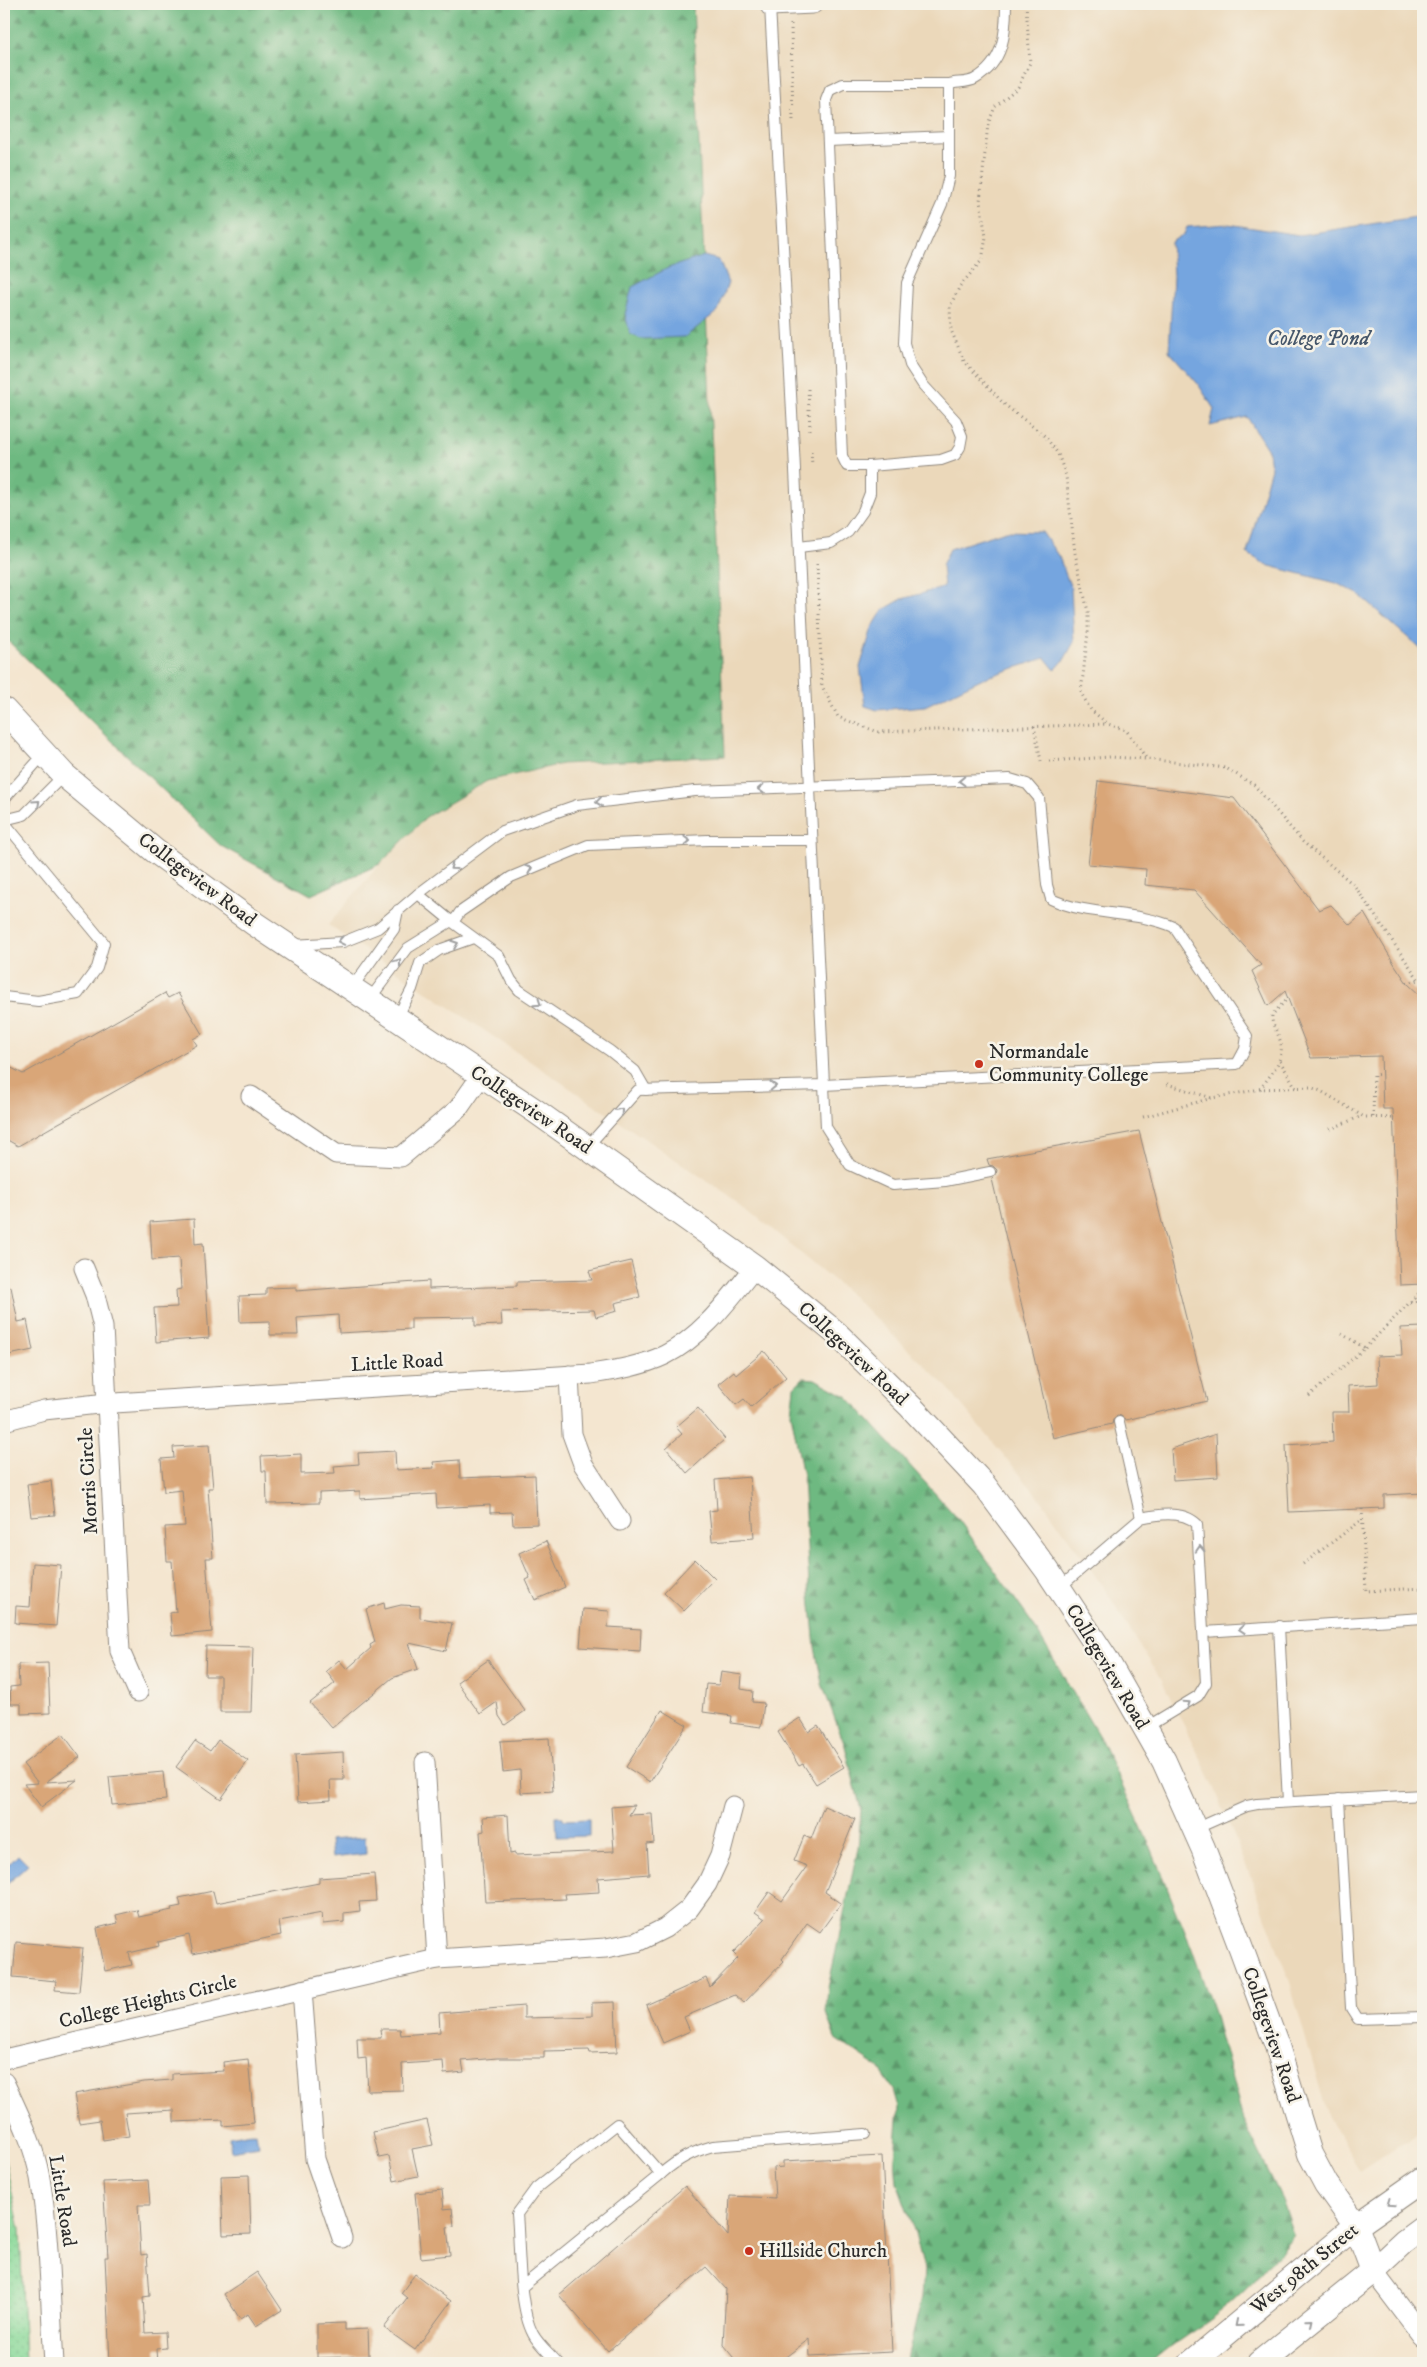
<svg xmlns="http://www.w3.org/2000/svg" width="1427" height="2367" viewBox="0 0 1427 2367" font-family="'IM FELL DW Pica',serif">
  <style>
    .built { fill: #ebd8ba }
    .grass { fill: url(#grass-dots); stroke: #5a8262 }
    .forest { fill: url(#forest-firs); stroke: #4c7256 }
    .water { fill: #75a5df; stroke: #506885 }
    .building { fill: #d9a678 }
    .lines { fill: none; stroke-linecap: round; stroke-linejoin: round }
    .service-casing { stroke: #90887e; stroke-width: 12 }
    .minor-casing { stroke: #90887e; stroke-width: 21 }
    .tertiary-casing { stroke: #90887e; stroke-width: 26 }
    .path { stroke: #90887e; stroke-width: 3; stroke-dasharray: 1 4; stroke-linecap: butt }
    .service { stroke: #fff; stroke-width: 10 }
    .minor { stroke: #fff; stroke-width: 19 }
    .tertiary { stroke: #fff; stroke-width: 24 }
    .oneway { stroke: #a0a0a0 }
    .poi-dot { fill: #c8321e; stroke: #f7f3e8; stroke-width: 2 }
    .labels { text-anchor: middle; dominant-baseline: central; stroke-width: 5; stroke-linejoin: round; paint-order: stroke }
    .street-label { font-size: 20px; fill: #2b2b2b; stroke: #f7f3e8 }
    .poi-label { font-size: 20px; fill: #2b2b2b; stroke: #f7f3e8; text-anchor: start }
    .water-label { font-size: 21px; font-style: italic; fill: #45566a; stroke: #f7f3e8 }
  </style>
  <defs>
    <pattern id="grass-dots" width="8" height="8" patternUnits="userSpaceOnUse" patternTransform="scale(1.25)"><rect width="8" height="8" fill="#89d999"/><path d="M2 2h.1M6 6h.1" fill="none" stroke="#76ba84" stroke-width="1.8" stroke-linecap="round"/></pattern>
    <pattern id="forest-firs" width="22" height="20" patternUnits="userSpaceOnUse" patternTransform="scale(1.25)"><rect width="22" height="20" fill="#6eb981"/><path d="M5 1l3.5 6h-7zM16 11l3.5 6h-7z" fill="#5b976a"/></pattern>
  </defs>
  <rect width="100%" height="100%" fill="#f7f3e8"/>
  <filter id="ink" filterUnits="userSpaceOnUse"><feTurbulence type="fractalNoise" baseFrequency=".02" numOctaves="2"/><feDisplacementMap in="SourceGraphic" scale="10" xChannelSelector="R" yChannelSelector="G"/><feConvolveMatrix kernelMatrix="1 2 1 2 8 2 1 2 1" color-interpolation-filters="sRGB"/></filter>
  <filter id="wash" filterUnits="userSpaceOnUse"><feTurbulence type="fractalNoise" baseFrequency=".0096" numOctaves="4" result="noise"/><feDisplacementMap in="SourceGraphic" scale="20" xChannelSelector="R" yChannelSelector="G"/><feGaussianBlur stdDeviation="1.12" result="paint"/><feColorMatrix in="noise" values="0 0 0 0 0 0 0 0 0 0 0 0 0 0 0 0 0 1.4 0 .05"/><feComposite in="paint" operator="in"/></filter>
  <g filter="url(#wash)">
    <rect width="100%" height="100%" fill="#f4e6d0"/>
    <polygon class="built" points="693,4 1423,4 1423,2129 1360,2171 1328,2117 1290,1983 1255,1888 1213,1784 1162,1681 1104,1588 1042,1501 946,1386 849,1293 740,1203 328,925 380,864 426,817 487,781 562,764 725,756"/>
    <polygon class="grass" points="4,2157 20,2229 25,2363 4,2363"/>
    <g class="forest">
      <polygon points="4,4 693,4 725,756 562,764 487,781 426,817 380,864 311,895 221,846 4,637"/>
      <path d="M803 1378 815 1379 848 1397 959 1520 1032 1623 1101 1740 1150 1846 1192 1949 1213 2009 1243 2120 1282 2199 1294 2234C1274 2261 1248 2288 1222 2310 1199 2329 1173 2342 1151 2363H906L922 2297 924 2270 915 2233 897 2183 895 2158 899 2107 894 2090 879 2068 835 2038 826 2013 828 1988 858 1848 861 1810 845 1746 822 1684 815 1647 809 1585 803 1476 791 1413 794 1387Z"/>
    </g>
    <g class="water">
      <polygon points="1423,216 1423,651 1358,594 1336,583 1266,565 1247,553 1271,468 1269,452 1247,417 1210,426 1214,409 1198,384 1169,351 1173,276 1171,242 1184,234 1187,227 1228,224 1299,235"/>
      <polygon points="704,256 719,260 728,283 718,311 685,337 641,339 630,334 625,314 632,287 668,268"/>
      <polygon points="1006,531 1042,532 1059,557 1071,588 1074,642 1064,660 1055,670 1045,658 981,679 925,706 877,710 865,706 860,667 872,628 883,610 902,599 944,587 942,565 950,549"/>
      <polygon points="556,1817 563,1817 563,1820 589,1819 589,1836 557,1837"/>
      <polygon points="365,1837 366,1854 332,1858 330,1840"/>
      <polygon points="18,1855 28,1865 5,1886 4,1869"/>
      <polygon points="256,2132 258,2146 231,2151 229,2137"/>
    </g>
    <g id="blocks">
      <g class="building">
        <polygon points="1098,781 1234,798 1319,910 1331,905 1350,925 1364,913 1395,965 1407,983 1423,998 1423,1284 1400,1285 1393,1109 1383,1109 1381,1056 1311,1058 1285,991 1268,1006 1252,971 1261,965 1194,890 1145,885 1146,869 1088,864"/>
        <polygon points="165,993 168,998 178,993 202,1034 193,1039 197,1045 18,1146 4,1138 4,1064 23,1074"/>
        <polygon points="1139,1131 1207,1401 1126,1420 1121,1416 1117,1415 1113,1420 1112,1424 1053,1438 992,1179 996,1175 997,1170 993,1166 989,1165 987,1159"/>
        <polygon points="194,1219 195,1244 203,1243 209,1338 156,1342 154,1308 177,1307 176,1290 181,1289 179,1258 152,1260 150,1222"/>
        <polygon points="631,1261 640,1297 615,1303 617,1311 596,1317 594,1310 501,1312 502,1325 475,1326 475,1317 411,1318 411,1329 339,1333 338,1315 297,1318 298,1335 270,1335 270,1321 240,1322 239,1296 266,1295 266,1288 296,1287 296,1291 429,1281 429,1289 517,1286 517,1282 592,1280 589,1271"/>
        <polygon points="4,1287 11,1287 18,1322 27,1320 33,1350 4,1356"/>
        <polygon points="1423,1327 1423,1493 1384,1495 1384,1508 1289,1512 1286,1445 1333,1442 1332,1412 1349,1412 1348,1386 1378,1384 1377,1356 1402,1355 1400,1328"/>
        <polygon points="764,1351 786,1377 751,1407 744,1399 736,1405 718,1384 734,1371 736,1375"/>
        <polygon points="698,1408 725,1439 687,1473 666,1448 682,1434 676,1427"/>
        <polygon points="1216,1434 1218,1477 1173,1480 1171,1449"/>
        <polygon points="209,1445 213,1488 208,1488 213,1558 206,1558 212,1632 172,1636 170,1613 176,1612 172,1561 167,1561 165,1527 185,1526 182,1490 164,1492 161,1459 174,1458 173,1447"/>
        <polygon points="395,1451 396,1470 434,1468 433,1462 459,1460 460,1478 535,1475 537,1524 513,1525 512,1512 490,1513 490,1505 437,1508 436,1494 360,1499 360,1491 319,1493 319,1503 267,1504 266,1471 262,1471 261,1456 301,1454 301,1474 335,1473 334,1466 359,1464 358,1453"/>
        <polygon points="750,1477 754,1538 712,1541 709,1511 717,1510 715,1480"/>
        <polygon points="51,1481 55,1515 31,1517 27,1484"/>
        <polygon points="546,1541 565,1587 535,1600 526,1580 530,1578 519,1553"/>
        <polygon points="695,1559 715,1579 684,1611 664,1592"/>
        <polygon points="33,1563 61,1565 56,1626 15,1623 16,1606 30,1607"/>
        <polygon points="384,1603 385,1609 401,1605 420,1606 420,1618 452,1623 446,1651 409,1643 418,1669 392,1678 332,1728 310,1703 335,1683 326,1671 339,1660 347,1669 371,1648 370,1645 375,1642 366,1609"/>
        <polygon points="583,1609 609,1611 608,1627 641,1629 640,1651 580,1647"/>
        <polygon points="206,1646 253,1647 251,1712 220,1712 220,1676 205,1676"/>
        <polygon points="488,1660 525,1711 505,1725 499,1716 497,1702 480,1714 457,1682"/>
        <polygon points="48,1663 50,1713 21,1714 21,1704 11,1704 10,1687 19,1686 18,1664"/>
        <polygon points="721,1672 742,1675 741,1689 753,1691 752,1702 764,1703 761,1727 731,1723 732,1716 703,1712 706,1684 719,1685"/>
        <polygon points="662,1710 687,1725 650,1782 626,1767"/>
        <polygon points="800,1718 809,1732 818,1726 844,1767 816,1784 803,1764 799,1766 778,1732"/>
        <polygon points="63,1734 80,1757 46,1782 77,1780 41,1807 24,1784 38,1783 23,1764"/>
        <polygon points="549,1738 553,1791 521,1793 520,1770 503,1772 500,1741"/>
        <polygon points="218,1740 248,1761 221,1799 176,1767 195,1741 210,1751"/>
        <polygon points="343,1752 344,1780 330,1780 331,1800 298,1802 295,1755"/>
        <polygon points="163,1772 166,1800 112,1805 109,1777"/>
        <polygon points="635,1805 629,1815 652,1814 654,1843 647,1844 649,1874 598,1878 599,1892 565,1894 566,1899 485,1902 480,1832 484,1831 483,1817 508,1815 510,1854 515,1853 515,1855 614,1851 611,1807"/>
        <polygon points="824,1806 855,1819 825,1892 841,1903 820,1932 807,1923 782,1959 784,1961 744,2003 735,1995 684,2017 690,2031 663,2043 646,2005 706,1978 710,1987 738,1958 733,1953 765,1919 755,1912 769,1892 782,1901 807,1866 794,1861 804,1836 811,1839"/>
        <polygon points="374,1874 376,1901 359,1902 360,1911 344,1913 344,1922 323,1924 322,1913 279,1921 281,1935 193,1954 189,1935 158,1942 159,1946 129,1953 132,1965 105,1971 97,1928 118,1923 116,1915 137,1910 139,1917 172,1910 171,1908 181,1906 179,1898 213,1891 216,1903 319,1883 319,1878"/>
        <polygon points="16,1942 83,1948 79,1992 55,1990 56,1981 13,1977"/>
        <polygon points="615,2002 617,2052 590,2053 589,2050 544,2051 544,2058 497,2058 462,2061 464,2072 444,2074 443,2061 402,2064 403,2090 368,2091 366,2058 358,2059 357,2038 381,2038 380,2029 400,2029 401,2035 440,2032 439,2013 524,2006 524,2018 567,2017 592,2016 592,2003"/>
        <polygon points="248,2059 254,2123 223,2126 223,2120 174,2122 174,2110 125,2113 129,2136 103,2140 100,2120 79,2123 74,2094 144,2082 172,2080 172,2074 224,2071 223,2062"/>
        <polygon points="427,2120 433,2145 412,2149 418,2176 394,2181 389,2156 379,2158 373,2132"/>
        <polygon points="882,2156 892,2352 810,2356 809,2339 778,2363 738,2363 723,2345 726,2289 706,2267 608,2351 559,2295 685,2186 728,2236 730,2196 775,2198 773,2168 783,2167 783,2161"/>
        <polygon points="249,2175 251,2234 223,2235 221,2176"/>
        <polygon points="148,2180 150,2205 138,2205 141,2255 147,2254 150,2296 143,2297 145,2333 165,2332 166,2348 156,2349 157,2363 110,2363 105,2257 108,2257 103,2182"/>
        <polygon points="442,2190 444,2209 452,2208 454,2226 447,2227 450,2255 421,2258 415,2193"/>
        <polygon points="257,2272 282,2310 256,2326 248,2314 240,2319 224,2294"/>
        <polygon points="415,2274 451,2301 415,2350 384,2328 407,2298 401,2293"/>
        <polygon points="345,2323 345,2330 368,2329 369,2356 317,2358 317,2324"/>
      </g>
    </g>
  </g>
  <g filter="url(#ink)">
    <use href="#blocks" fill-opacity="0" stroke="#90887e" stroke-width="1"/>
    <g class="lines">
      <defs>
        <g id="service">
          <polyline points="770,6 794,449 826,1127 850,1165 893,1185 945,1181 990,1172"/>
          <polyline points="828,141 949,136"/>
          <polyline points="870,466 847,466 842,456 826,100 830,90 843,84 949,84"/>
          <path d="M799 547 831 543 848 532 863 511 870 493V466L941 460 955 455 960 447 962 436 956 421 923 385 910 365 904 343 907 283 942 204 949 176V84C957 82 968 83 975 79 1004 62 1006 33 1006 4"/>
          <polyline points="4,806 5,798 44,754"/>
          <polyline points="4,820 24,815 64,775"/>
          <polyline points="4,822 104,943 97,968 78,994 38,1001 4,997"/>
          <path d="M418 894 502 831 577 805 695 791 1010 779 1027 784 1039 798 1047 885 1051 899C1089 917 1135 910 1174 927L1247 1036 1245 1049 1237 1064 824 1085 638 1090 587 1147"/>
          <polyline points="293,945 343,942 378,928 418,894 451,921 499,956 511,980 519,990 610,1051 635,1071 646,1090"/>
          <polyline points="351,989 394,929 398,910"/>
          <polyline points="369,1000 408,948 456,918 460,912 511,877 588,845 708,840 812,840"/>
          <polyline points="397,1018 412,989 420,963 439,950 473,938"/>
          <polyline points="1119,1422 1141,1518"/>
          <path d="M1059 1588 1141 1518C1158 1514 1183 1510 1197 1524L1206 1683 1198 1696 1145 1728"/>
          <polyline points="1279,1626 1288,1802"/>
          <polyline points="1204,1632 1423,1618"/>
          <polyline points="1339,1799 1351,2008 1358,2019 1423,2017"/>
          <polyline points="1195,1829 1247,1806 1257,1804 1423,1795"/>
          <path d="M661 2174C678 2159 692 2152 713 2146L865 2134"/>
          <path d="M523 2286 661 2174 617 2124 536 2188 517 2214C520 2246 518 2306 533 2334 538 2344 550 2354 558 2363"/>
        </g>
        <g id="minor">
          <polyline points="770,6 813,4"/>
          <polyline points="251,1096 336,1154 401,1157 458,1109 481,1076"/>
          <polyline points="84,1268 95,1295 103,1327 120,1651 138,1692"/>
          <polyline points="569,1375 572,1434 583,1464 620,1521"/>
          <path d="M4 1421 44 1410 98 1404 591 1374C616 1370 642 1366 665 1355 703 1336 729 1299 755 1267"/>
          <polyline points="425,1762 437,1959"/>
          <polyline points="302,1990 315,2159 342,2238"/>
          <polyline points="4,2059 437,1959 606,1948 637,1942 665,1928 689,1909 707,1884 720,1856 733,1806"/>
          <path d="M4 2082C18 2112 34 2144 40 2178 50 2238 50 2302 54 2363"/>
          <polyline points="1373,2271 1423,2337"/>
        </g>
        <g id="tertiary">
          <polyline points="4,710 64,775 155,851 255,924 534,1110 755,1267 836,1333 911,1407 984,1485 1047,1570 1106,1659 1164,1761 1203,1848 1241,1948 1277,2046 1310,2154 1326,2184 1356,2226 1373,2271"/>
          <polyline points="1191,2363 1356,2226 1423,2179"/>
          <polyline points="1259,2363 1373,2271 1404,2242 1423,2228"/>
        </g>
      </defs>
      <use href="#service" class="service-casing"/>
      <use href="#minor" class="minor-casing"/>
      <use href="#tertiary" class="tertiary-casing"/>
      <g class="path">
        <polyline points="1026,4 1030,63 1018,87 995,107 988,124 980,201 986,237 982,260 960,286 950,306 951,330 964,361 1005,405 1045,436 1058,454 1066,476 1075,553 1088,612 1088,632 1081,693 1091,710 1108,724 1126,730 1147,759 1226,768 1254,785 1303,842 1354,885 1419,980 1423,980"/>
        <polyline points="791,24 793,123"/>
        <polyline points="808,389 810,430"/>
        <polyline points="811,451 812,465"/>
        <polyline points="817,564 822,686 838,717 878,732 1107,724"/>
        <polyline points="1034,726 1041,761"/>
        <polyline points="1049,761 1110,757 1147,759"/>
        <polyline points="1407,983 1419,980"/>
        <polyline points="1280,1061 1296,1088"/>
        <polyline points="1167,1084 1212,1098 1260,1089 1310,1087 1321,1091 1364,1117 1393,1118"/>
        <path d="M1260 1089C1270 1075 1286 1060 1280 1040 1277 1030 1271 1025 1272 1015L1288 998"/>
        <polyline points="1143,1117 1212,1098"/>
        <polyline points="1373,1117 1374,1075 1382,1074"/>
        <polyline points="1330,1129 1362,1116"/>
        <polyline points="1410,1303 1423,1302"/>
        <polyline points="1365,1348 1423,1289"/>
        <polyline points="1309,1396 1365,1348 1342,1334"/>
        <polyline points="1362,1509 1366,1591 1423,1588"/>
        <polyline points="1303,1564 1362,1520"/>
      </g>
      <use href="#service" class="service"/>
      <use href="#minor" class="minor"/>
      <use href="#tertiary" class="tertiary"/>
    </g>
    <defs><path id="oneway-chevron" d="M-2-3.5L2.5 0L-2 3.5" fill="none" stroke-width="1.6" stroke-linecap="round" stroke-linejoin="round" transform="scale(1.25)"/></defs>
    <g class="oneway">
      <use href="#oneway-chevron" transform="translate(962 781) rotate(178)"/>
      <use href="#oneway-chevron" transform="translate(761 789) rotate(178)"/>
      <use href="#oneway-chevron" transform="translate(599 802) rotate(173)"/>
      <use href="#oneway-chevron" transform="translate(37 803) rotate(-42)"/>
      <use href="#oneway-chevron" transform="translate(687 841) rotate(-2)"/>
      <use href="#oneway-chevron" transform="translate(453 867) rotate(144)"/>
      <use href="#oneway-chevron" transform="translate(529 869) rotate(-22)"/>
      <use href="#oneway-chevron" transform="translate(341 941) rotate(169)"/>
      <use href="#oneway-chevron" transform="translate(455 944) rotate(-20)"/>
      <use href="#oneway-chevron" transform="translate(398 962) rotate(-53)"/>
      <use href="#oneway-chevron" transform="translate(538 1003) rotate(34)"/>
      <use href="#oneway-chevron" transform="translate(773 1086) rotate(-2)"/>
      <use href="#oneway-chevron" transform="translate(620 1111) rotate(-49)"/>
      <use href="#oneway-chevron" transform="translate(1200 1549) rotate(-93)"/>
      <use href="#oneway-chevron" transform="translate(1242 1629) rotate(176)"/>
      <use href="#oneway-chevron" transform="translate(1187 1704) rotate(-33)"/>
      <use href="#oneway-chevron" transform="translate(1390 2203) rotate(145)"/>
      <use href="#oneway-chevron" transform="translate(1310 2322) rotate(-39)"/>
      <use href="#oneway-chevron" transform="translate(1238 2324) rotate(140)"/>
    </g>
  </g>
  <g class="poi-dot">
    <circle cx="979" cy="1064" r="5"/>
    <circle cx="749" cy="2251" r="5"/>
  </g>
  <g class="labels">
    <g class="street-label">
      <text transform="translate(197 880) rotate(37)">Collegeview Road</text>
      <text transform="translate(531 1110) rotate(34)">Collegeview Road</text>
      <text transform="translate(853 1354) rotate(43)">Collegeview Road</text>
      <text transform="translate(397 1363) rotate(-3)">Little Road</text>
      <text transform="translate(89 1481) rotate(-93)">Morris Circle</text>
      <text transform="translate(1107 1667) rotate(59)">Collegeview Road</text>
      <text transform="translate(148 2002) rotate(-13)">College Heights Circle</text>
      <text transform="translate(1271 2035) rotate(71)">Collegeview Road</text>
      <text transform="translate(62 2201) rotate(81)">Little Road</text>
      <text transform="translate(1305 2269) rotate(-39)">West 98th Street</text>
    </g>
    <g class="poi-label">
      <text x="989" y="1052">Normandale<tspan x="989" dy="23">Community College</tspan></text>
      <text x="759" y="2251">Hillside Church</text>
    </g>
    <g class="water-label">
      <text x="1318" y="339">College Pond</text>
    </g>
  </g>
  <rect width="1427" height="2367" fill="none" stroke="#f7f3e8" stroke-width="20"/>
</svg>
